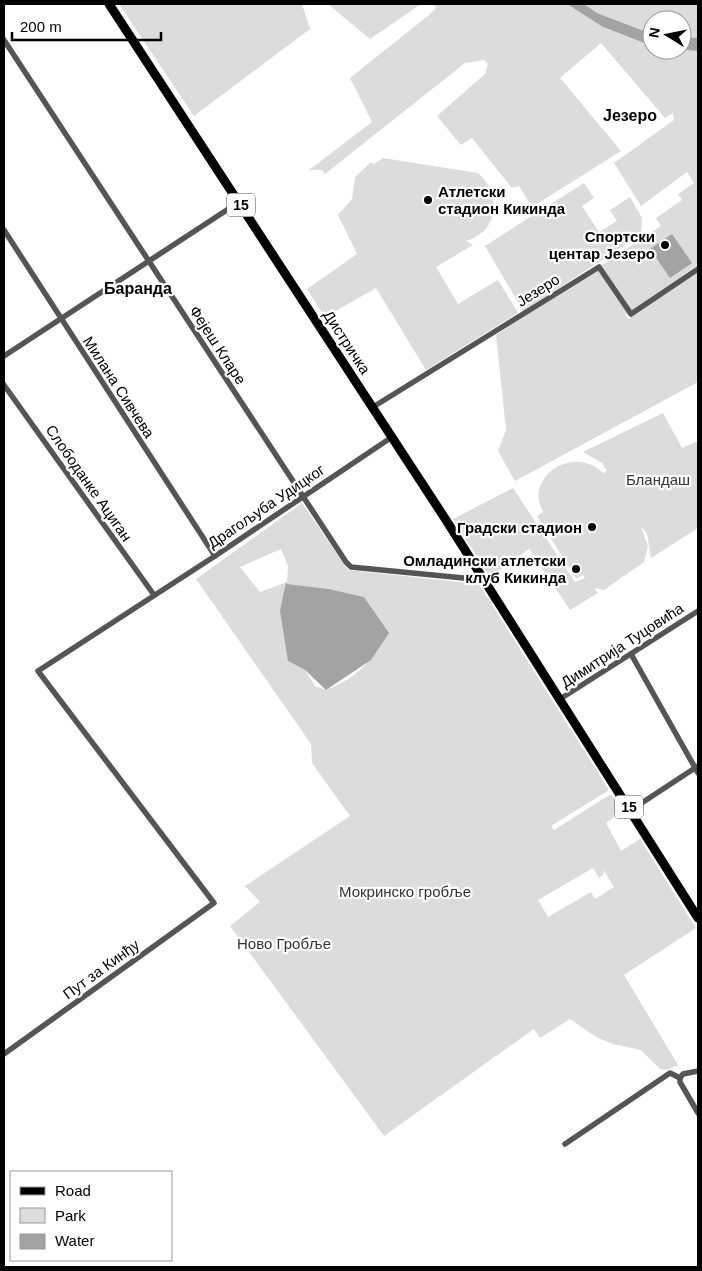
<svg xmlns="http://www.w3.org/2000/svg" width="702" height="1271" viewBox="0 0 702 1271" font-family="Helvetica,sans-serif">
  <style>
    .green { fill: #dcdcdc; fill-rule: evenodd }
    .water { fill: #a3a3a3 }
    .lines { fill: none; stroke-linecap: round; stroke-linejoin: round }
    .street { stroke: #555; stroke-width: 5.5 }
    .primary { stroke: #000; stroke-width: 9 }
    .poi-dot { fill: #000; stroke: #fff; stroke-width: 2 }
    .labels { text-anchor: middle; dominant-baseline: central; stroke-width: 4.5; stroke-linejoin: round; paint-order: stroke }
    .shield { fill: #fff; stroke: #4c4c4c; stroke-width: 1 }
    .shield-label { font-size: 14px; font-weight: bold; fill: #000 }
    .poi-label { font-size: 15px; font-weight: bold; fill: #000; stroke: #fff; text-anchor: end }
    .street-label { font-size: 15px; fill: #000; stroke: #fff }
    .park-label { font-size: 15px; fill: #333; stroke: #fff }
    .neighbourhood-label { font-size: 16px; font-weight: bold; fill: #000; stroke: #fff }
  </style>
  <rect width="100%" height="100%" fill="#fff"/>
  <g class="green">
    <polygon points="119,4 302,4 310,29 194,116"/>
    <polygon points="328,4 421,4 370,39"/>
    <polygon points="434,4 567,4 605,28 652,46 652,50 698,51 698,265 625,315 628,319 698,272 698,382 515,481 498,451 506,430 496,335 661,226 656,218 682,200 678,194 694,183 687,172 641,206 614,163 674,120 673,113 665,118 601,43 560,78 621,151 532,207 519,186 512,188 472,138 461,145 437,116 485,74 488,64 484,60 465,63 325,174 322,170 309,170 372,122 350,78 429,15 436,8"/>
    <polygon points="584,4 698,4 698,38 682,38 682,20 652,20 652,34 597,13"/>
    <path d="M383 158 478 173C496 188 501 219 480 234 476 237 471 239 466 241L473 245 436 267 458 304 498 280 518 313 426 370 376 288 325 317 307 289 357 254 338 215 352 199 355 177 371 162 374 164Z"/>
    <polygon points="584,183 594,198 582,206 599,232 617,221 610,210 630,197 642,218 641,235 523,311 485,246"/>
    <path d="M663 413 682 448 698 441V528L651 558 647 533 641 527 648 546 644 562 604 590 594 588 598 593 570 610 529 549 490 577 453 519 513 488 575 582 585 578 583 575 576 579 537 516 543 512C523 476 575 444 603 473L607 471 602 463 583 452Z"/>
    <path d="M302 503 348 570 479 584 609 790 551 826 554 830 611 794 622 811 606 823 621 851 640 839 696 928 624 975 678 1065 667 1070 660 1069 641 1050 613 1044 596 1037 570 1019 540 1038 534 1029 384 1136 230 926 260 902 245 886 350 816 312 763 311 744 196 579ZM281 549 288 566 287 582 260 592 240 567ZM287 584 329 589 364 597 388 633C369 663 360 676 326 690L315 686 305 670 288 661ZM593 868 599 878 604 874 602 868 614 887 595 899 591 892 548 917 538 900Z"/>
  </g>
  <g class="water">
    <polygon points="567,4 584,4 597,13 652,34 652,46 603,27"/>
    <polygon points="682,38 698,38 698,51 682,50"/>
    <polygon points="672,234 692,263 670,278 650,249"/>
    <polygon points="286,582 287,584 329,589 364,597 389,633 371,660 326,690 305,670 288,661 280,611"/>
  </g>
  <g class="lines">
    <g class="street">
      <polyline points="4,40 346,562 351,567 484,580"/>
      <polyline points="4,230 215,556"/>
      <polyline points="4,356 239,202"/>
      <polyline points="4,385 154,595"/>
      <polyline points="373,407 599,267 631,314 698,269"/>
      <polyline points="631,654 698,773"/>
      <polyline points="560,699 698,611"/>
      <polyline points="631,810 698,766"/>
      <polyline points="4,1054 214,903 38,671 215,556 392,437"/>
      <polyline points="680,1078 680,1082 698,1113"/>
      <polyline points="680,1078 683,1074 698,1071"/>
      <polyline points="565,1144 670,1073 680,1078"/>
    </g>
    <polyline class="primary" points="109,4 446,520 698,918"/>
  </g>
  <g class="poi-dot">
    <circle cx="428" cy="200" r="5"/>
    <circle cx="665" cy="245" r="5"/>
    <circle cx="592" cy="527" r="5"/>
    <circle cx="576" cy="569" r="5"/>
  </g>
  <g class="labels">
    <g class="shield">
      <rect x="227" y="193.5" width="28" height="23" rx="4"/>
      <rect x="615" y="795.5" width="28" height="23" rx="4"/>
    </g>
    <g class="shield-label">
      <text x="241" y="205">15</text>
      <text x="629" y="807">15</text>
    </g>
    <g class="poi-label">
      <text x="438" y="191" text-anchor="start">Атлетски<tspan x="438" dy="17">стадион Кикинда</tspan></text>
      <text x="655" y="236">Спортски<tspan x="655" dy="17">центар Језеро</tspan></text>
      <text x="582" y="527">Градски стадион</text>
      <text x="566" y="560">Омладински атлетски<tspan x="566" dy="17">клуб Кикинда</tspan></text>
    </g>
    <g class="street-label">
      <text transform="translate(538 290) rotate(-32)">Језеро</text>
      <text transform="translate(347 342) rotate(57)">Дистричка</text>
      <text transform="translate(218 345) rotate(57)">Фејеш Кларе</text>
      <text transform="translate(119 387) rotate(57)">Милана Сивчева</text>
      <text transform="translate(89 483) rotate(55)">Слободанке Ациган</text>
      <text transform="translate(266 506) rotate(-34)">Драгољуба Удицког</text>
      <text transform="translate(622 645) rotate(-33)">Димитрија Туцовића</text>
      <text transform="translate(101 969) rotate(-36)">Пут за Кинђу</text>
    </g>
    <g class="park-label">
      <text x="658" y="479">Бландаш</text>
      <text x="405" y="891">Мокринско гробље</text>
      <text x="284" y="943">Ново Гробље</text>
    </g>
    <g class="neighbourhood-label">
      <text x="630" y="115">Језеро</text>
      <text x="138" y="288">Баранда</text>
    </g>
  </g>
  <rect width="702" height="1271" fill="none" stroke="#000000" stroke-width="10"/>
  <rect x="10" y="1171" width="162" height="90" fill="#ffffff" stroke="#999999"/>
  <rect x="20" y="1187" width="25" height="8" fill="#000000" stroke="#999999"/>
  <text x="55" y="1196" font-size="15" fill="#000000">Road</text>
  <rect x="20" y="1208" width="25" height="15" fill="#dcdcdc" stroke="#999999"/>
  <text x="55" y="1221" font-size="15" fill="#000000">Park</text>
  <rect x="20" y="1234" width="25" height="15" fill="#a3a3a3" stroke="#999999"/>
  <text x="55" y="1246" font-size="15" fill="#000000">Water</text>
  <g transform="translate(667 35) rotate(280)"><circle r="24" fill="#ffffff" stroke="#999999"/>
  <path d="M0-4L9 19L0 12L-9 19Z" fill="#000000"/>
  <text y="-8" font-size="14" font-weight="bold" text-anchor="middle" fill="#000000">N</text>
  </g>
  <path d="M12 32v8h149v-8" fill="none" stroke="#000000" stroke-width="2.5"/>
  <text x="20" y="32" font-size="15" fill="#000000" stroke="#ffffff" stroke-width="4" paint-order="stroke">200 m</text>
</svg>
